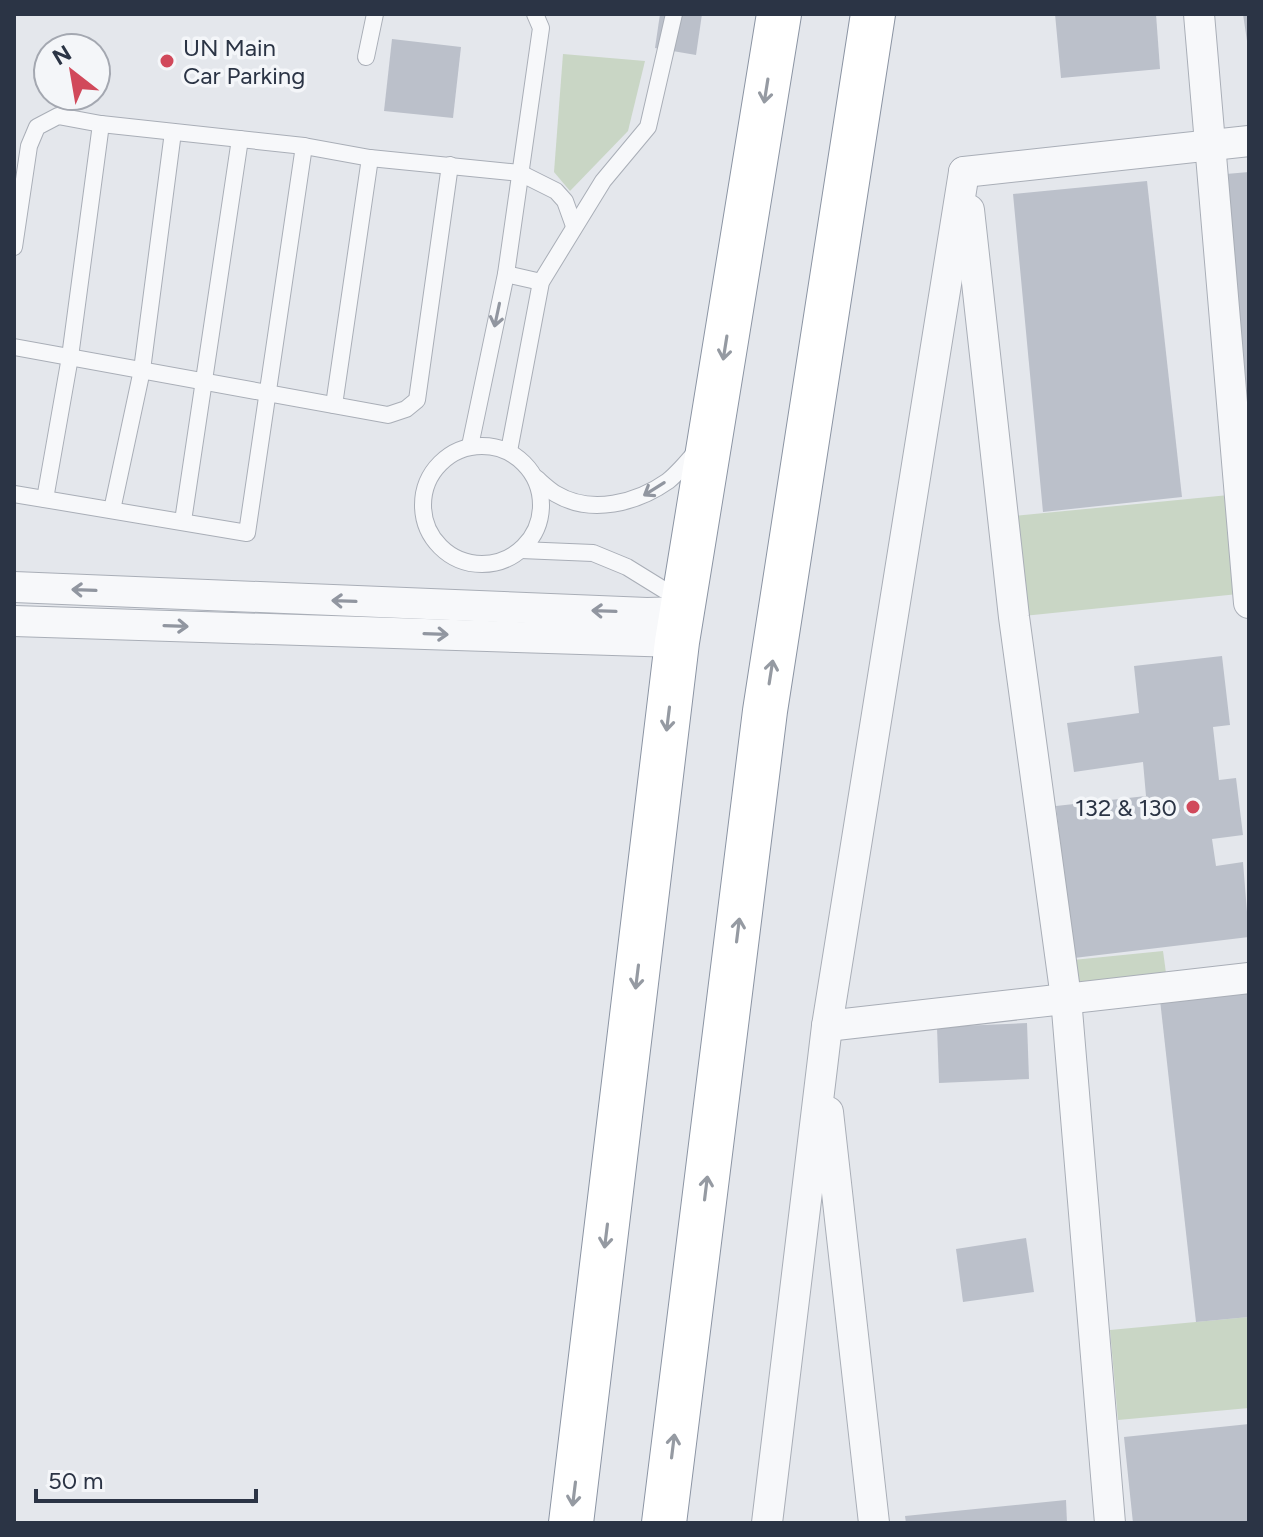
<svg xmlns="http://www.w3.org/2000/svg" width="1263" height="1537" viewBox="0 0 1263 1537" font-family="Figtree,sans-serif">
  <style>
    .green { fill: #c9d6c5 }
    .building { fill: #bbc0ca }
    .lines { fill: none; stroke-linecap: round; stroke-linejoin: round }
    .lane-casing { stroke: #a9aeb7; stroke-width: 18 }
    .street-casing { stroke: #a9aeb7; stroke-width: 32 }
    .highway-casing { stroke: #8b94a3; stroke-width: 46 }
    .lane { stroke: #f7f8fa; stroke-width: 16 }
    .street { stroke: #f7f8fa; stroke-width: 30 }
    .highway { stroke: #fff; stroke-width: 44 }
    .oneway { stroke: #959aa2 }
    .oneway2 { stroke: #9196a0 }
    .poi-dot { fill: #d1495b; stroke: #f4f6f9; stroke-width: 3 }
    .labels { text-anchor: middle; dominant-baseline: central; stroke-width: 7; stroke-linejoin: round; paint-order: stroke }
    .poi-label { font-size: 24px; fill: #2b3445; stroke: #f4f6f9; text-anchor: start }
  </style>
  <rect width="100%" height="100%" fill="#e4e7ec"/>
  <g class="green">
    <polygon points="563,54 645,61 628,131 570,191 554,172"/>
    <polygon points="1239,494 1248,593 1014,617 1004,517"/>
    <polygon points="1163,951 1166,973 1065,985 1073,960"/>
    <polygon points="1249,1317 1249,1408 1118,1420 1110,1330"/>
  </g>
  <g class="building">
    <polygon points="660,14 702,14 696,55 655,48"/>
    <polygon points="1055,14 1156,14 1160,69 1061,78"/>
    <polygon points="1243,14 1249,14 1249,41 1247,41"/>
    <polygon points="392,39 461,47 453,118 384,111"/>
    <polygon points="1249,172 1249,395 1247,395 1226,174"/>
    <polygon points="1147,181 1182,497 1043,512 1013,194"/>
    <polygon points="1222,656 1230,725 1213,727 1219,780 1236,778 1243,835 1212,839 1216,866 1243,862 1249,937 1074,958 1056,806 1146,796 1143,762 1074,772 1067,723 1139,713 1134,666"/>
    <polygon points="1247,981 1249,1006 1249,1317 1196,1322 1159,991"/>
    <polygon points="1027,1023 1029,1079 939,1083 937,1027"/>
    <polygon points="1026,1238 1034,1292 963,1302 956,1249"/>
    <polygon points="1249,1424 1249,1523 1133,1523 1124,1437"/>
    <polygon points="1066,1500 1067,1523 906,1523 905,1516"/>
  </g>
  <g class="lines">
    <defs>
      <g id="lane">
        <polyline points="366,57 375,14"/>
        <polyline points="14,247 29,146 37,127 58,116 101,124 304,146 370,158 520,173 556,191 565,201 574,226"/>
        <polyline points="506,274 541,28 535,14"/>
        <polyline points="14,347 388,415 406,409 417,400 450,165"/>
        <polyline points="334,405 370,158"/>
        <circle cx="482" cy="505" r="59"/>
        <polyline points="470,446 506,274 541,282"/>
        <polyline points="509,451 541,282 603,181 648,127 674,14"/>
        <path d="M536 478C542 483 549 490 556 494 591 515 637 503 668 481 679 472 689 460 698 449"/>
        <polyline points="14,494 247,533 304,146"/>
        <polyline points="45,499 70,357 101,124"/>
        <polyline points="112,510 142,370 173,132"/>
        <polyline points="183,521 240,139"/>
        <polyline points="521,550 593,553 627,567 682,601"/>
      </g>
      <g id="street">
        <polyline points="1199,14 1249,603"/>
        <polyline points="964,172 1249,141"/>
        <polyline points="969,210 1014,617 1066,998 1110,1523"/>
        <polyline points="14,587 647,613 682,612"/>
        <polyline points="14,621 677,642"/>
        <polyline points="827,1026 1249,978"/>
        <polyline points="828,1112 874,1523"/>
        <polyline points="767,1523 827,1026 964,172"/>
      </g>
      <g id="highway">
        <polyline points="571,1523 677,642 779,14"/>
        <polyline points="664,1523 765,711 873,14"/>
      </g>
    </defs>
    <use href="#lane" class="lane-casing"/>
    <use href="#street" class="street-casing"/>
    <use href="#highway" class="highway-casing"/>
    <use href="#lane" class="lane"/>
    <use href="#street" class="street"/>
    <use href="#highway" class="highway"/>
  </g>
  <defs><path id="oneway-shaft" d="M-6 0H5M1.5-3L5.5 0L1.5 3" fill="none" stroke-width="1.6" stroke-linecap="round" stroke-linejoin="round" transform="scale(2)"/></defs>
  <g class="oneway">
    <use href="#oneway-shaft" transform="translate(766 91) rotate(99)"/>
    <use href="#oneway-shaft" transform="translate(725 348) rotate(99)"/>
    <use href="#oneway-shaft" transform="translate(771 672) rotate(-81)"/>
    <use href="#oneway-shaft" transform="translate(668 719) rotate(97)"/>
    <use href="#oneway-shaft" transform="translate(738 930) rotate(-83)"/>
    <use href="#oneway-shaft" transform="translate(637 977) rotate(97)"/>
    <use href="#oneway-shaft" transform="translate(706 1188) rotate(-83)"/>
    <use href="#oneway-shaft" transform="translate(606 1236) rotate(97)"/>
    <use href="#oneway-shaft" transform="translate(673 1446) rotate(-83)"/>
    <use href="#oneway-shaft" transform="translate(574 1494) rotate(97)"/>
  </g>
  <g class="oneway2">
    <use href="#oneway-shaft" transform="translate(497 315) rotate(102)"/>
    <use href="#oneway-shaft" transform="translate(654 489) rotate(148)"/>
    <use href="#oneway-shaft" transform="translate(84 590) rotate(-178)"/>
    <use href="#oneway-shaft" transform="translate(344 601) rotate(-178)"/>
    <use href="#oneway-shaft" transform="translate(604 611) rotate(-178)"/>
    <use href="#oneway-shaft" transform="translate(176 626) rotate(2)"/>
    <use href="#oneway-shaft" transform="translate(436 634) rotate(2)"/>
  </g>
  <g class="poi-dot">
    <circle cx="167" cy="61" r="8"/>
    <circle cx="1193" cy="807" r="8"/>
  </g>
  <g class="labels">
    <g class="poi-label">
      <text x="183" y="47">UN Main<tspan x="183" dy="28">Car Parking</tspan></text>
      <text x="1177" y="807" text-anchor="end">132 &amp; 130</text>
    </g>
  </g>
  <rect width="1263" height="1537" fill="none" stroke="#2b3445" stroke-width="32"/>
  <g transform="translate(72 72) rotate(329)"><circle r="38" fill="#f4f6f9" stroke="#a4a8b1" stroke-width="2"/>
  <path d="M0-6L14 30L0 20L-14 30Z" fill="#d1495b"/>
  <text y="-12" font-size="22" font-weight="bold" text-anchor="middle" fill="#2b3445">N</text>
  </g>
  <path d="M36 1489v12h220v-12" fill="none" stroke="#2b3445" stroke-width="4"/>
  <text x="48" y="1489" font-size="24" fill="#2b3445" stroke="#f4f6f9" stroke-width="6" paint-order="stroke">50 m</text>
</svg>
